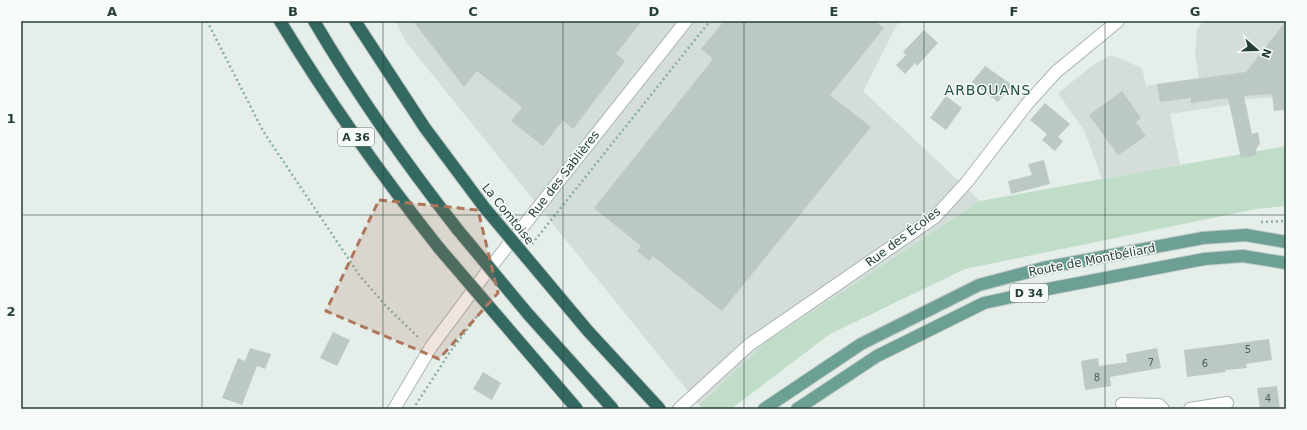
<svg xmlns="http://www.w3.org/2000/svg" width="1307" height="430" viewBox="0 0 1307 430" font-family="'DejaVu Sans',sans-serif">
  <style>
    .built { fill: #d4ddd9 }
    .green { fill: #c0ddc9 }
    .building { fill: #bbc8c3 }
    .lines { fill: none; stroke-linecap: round; stroke-linejoin: round }
    .minor-casing { stroke: #a9b6b1; stroke-width: 14 }
    .major-casing { stroke: #c2c9c8; stroke-width: 14 }
    .highway-casing { stroke: #c2c9c8; stroke-width: 14 }
    .path { stroke: #88afa4; stroke-width: 2.5; stroke-dasharray: 2 3; stroke-linecap: butt }
    .minor { stroke: #fff; stroke-width: 12 }
    .major { stroke: #6da095; stroke-width: 12 }
    .highway { stroke: #336960; stroke-width: 12 }
    .highway-bridge-casing { stroke: #c2c9c8; stroke-width: 14; stroke-linecap: butt }
    .highway-bridge { stroke: #336960; stroke-width: 12 }
    .marked { fill: #ae765b; fill-opacity: 0.2; stroke: #ae765b; stroke-width: 3; stroke-dasharray: 8 5; stroke-linejoin: round }
    .grid { fill: none; stroke: #263f39; stroke-width: 1; stroke-opacity: 0.55 }
    .labels { text-anchor: middle; dominant-baseline: central; stroke-width: 3; stroke-linejoin: round; paint-order: stroke }
    .number-label { font-size: 10px; fill: #4b615c }
    .shield { fill: #f6faf8; stroke: #647772; stroke-width: 1 }
    .shield-label { font-size: 11px; font-weight: bold; fill: #263f39 }
    .street-label { font-size: 12px; fill: #263f39; stroke: #f6faf8 }
    .quarter-label { font-size: 14px; letter-spacing: 1px; fill: #225046; stroke: #f6faf8 }
    .neatline { fill: none; stroke: #263f39; stroke-width: 1.5 }
    .grid-label { font-size: 13px; text-anchor: middle; font-weight: bold; fill: #263f39 }
  </style>
  <rect width="100%" height="100%" fill="#e6eeea"/>
  <g class="built">
    <polygon points="395,21 899,21 863,91 980,201 766,342 699,405 406,42"/>
    <polygon points="1204,21 1286,21 1286,96 1229,101 1229,105 1170,114 1180,165 1102,179 1085,132 1058,93 1096,63 1111,55 1142,68 1146,86 1199,78 1195,55 1197,29"/>
  </g>
  <polygon class="green" points="1286,146 1286,206 1256,209 965,269 830,334 731,409 703,409 699,405 766,342 980,201"/>
  <g class="building">
    <polygon points="413,21 642,21 616,54 625,61 573,129 563,120 543,146 511,121 522,107 477,71 464,87"/>
    <polygon points="724,21 875,21 884,28 830,95 871,127 722,311 653,256 649,261 637,251 641,246 594,208 713,59 701,49"/>
    <polygon points="1286,21 1286,110 1274,111 1272,94 1244,96 1252,134 1258,132 1260,143 1256,150 1257,155 1241,158 1228,98 1191,103 1191,98 1160,102 1157,84 1246,72"/>
    <polygon points="924,30 938,43 917,66 915,63 905,74 896,65 906,55 903,52"/>
    <polygon points="985,66 1012,85 998,102 972,82"/>
    <polygon points="1122,91 1141,118 1136,122 1146,136 1118,155 1089,115"/>
    <polygon points="946,96 962,108 946,130 930,118"/>
    <polygon points="1045,103 1070,124 1058,137 1063,141 1055,151 1042,140 1047,134 1030,120"/>
    <polygon points="1044,160 1050,184 1011,194 1008,181 1032,175 1028,164"/>
    <polygon points="333,332 350,340 337,366 320,358"/>
    <polygon points="1269,339 1272,360 1246,364 1247,368 1225,370 1226,372 1187,377 1184,350"/>
    <polygon points="250,348 271,354 265,369 257,366 242,405 222,398 238,358 245,361"/>
    <polygon points="1157,348 1161,368 1110,377 1111,386 1085,390 1081,361 1098,358 1099,366 1127,362 1126,354"/>
    <polygon points="483,372 501,383 492,400 473,389"/>
    <polygon points="1277,386 1280,409 1260,409 1257,388"/>
  </g>
  <g class="lines">
    <defs>
      <g id="minor">
        <polyline points="1122,404 1159,405 1163,409"/>
        <polyline points="394,409 431,347 486,273 686,21"/>
        <polyline points="679,409 749,345 935,217 967,182 1027,104 1056,72 1118,21"/>
        <polyline points="1190,409 1227,403"/>
      </g>
      <g id="major">
        <polyline points="764,409 861,344 979,285 1043,268 1203,238 1246,235 1286,242"/>
        <polyline points="797,409 877,356 984,303 1048,289 1204,259 1243,256 1286,263"/>
      </g>
      <g id="highway">
        <path d="M280 21C328 100 381 175 439 248"/>
        <path d="M314 21C357 94 406 164 458 230"/>
        <polyline points="355,21 425,128 484,207"/>
      </g>
    </defs>
    <use href="#minor" class="minor-casing"/>
    <use href="#major" class="major-casing"/>
    <use href="#highway" class="highway-casing"/>
    <g class="path">
      <polyline points="207,21 263,131 360,276 386,306 420,339"/>
      <polyline points="1261,222 1286,221"/>
      <polyline points="532,244 710,21"/>
      <polyline points="413,409 450,352 478,315"/>
    </g>
    <use href="#minor" class="minor"/>
    <use href="#major" class="major"/>
    <use href="#highway" class="highway"/>
    <defs>
      <g id="highway-bridge">
        <polyline points="484,207 588,331 660,409"/>
        <polyline points="458,230 528,314 613,409"/>
        <polyline points="439,248 577,409"/>
      </g>
    </defs>
    <use href="#highway-bridge" class="highway-bridge-casing"/>
    <use href="#highway-bridge" class="highway-bridge"/>
  </g>
  <path class="marked" d="M379 200 478 210 498 293 439 359 326 311Z"/>
  <path class="grid" d="M202 21V409M383 21V409M563 21V409M744 21V409M924 21V409M1105 21V409M21 215H1286"/>
  <g class="labels">
    <g class="number-label">
      <text x="1248" y="349">5</text>
      <text x="1151" y="362">7</text>
      <text x="1205" y="363">6</text>
      <text x="1097" y="377">8</text>
      <text x="1268" y="398">4</text>
    </g>
    <g class="shield">
      <rect x="338" y="128" width="36" height="18" rx="3"/>
      <rect x="1010" y="284" width="38" height="18" rx="3"/>
    </g>
    <g class="shield-label">
      <text x="356" y="137">A 36</text>
      <text x="1029" y="293">D 34</text>
    </g>
    <g class="street-label">
      <text transform="translate(564 174) rotate(-52)">Rue des Sablières</text>
      <text transform="translate(508 214) rotate(51)">La Comtoise</text>
      <text transform="translate(903 237) rotate(-37)">Rue des Écoles</text>
      <text transform="translate(1092 260) rotate(-11)">Route de Montbéliard</text>
    </g>
    <g class="quarter-label">
      <text x="988" y="90">ARBOUANS</text>
    </g>
  </g>
  <rect width="1307" height="430" fill="none" stroke="#f6faf8" stroke-width="44"/>
  <g transform="translate(1257 50) rotate(110)" stroke="#f6faf8" stroke-width="3" paint-order="stroke">
  <path d="M0-3L7 15L0 10L-7 15Z" fill="#263f39"/>
  <text y="-6" font-size="11" font-weight="bold" text-anchor="middle" fill="#263f39">N</text>
  </g>
  <rect x="22" y="22" width="1263" height="386" class="neatline"/>
  <g class="grid-label">
    <text x="112" y="16">A</text>
    <text x="293" y="16">B</text>
    <text x="473" y="16">C</text>
    <text x="654" y="16">D</text>
    <text x="834" y="16">E</text>
    <text x="1014" y="16">F</text>
    <text x="1195" y="16">G</text>
    <text x="11" y="123">1</text>
    <text x="11" y="316">2</text>
  </g>
</svg>
